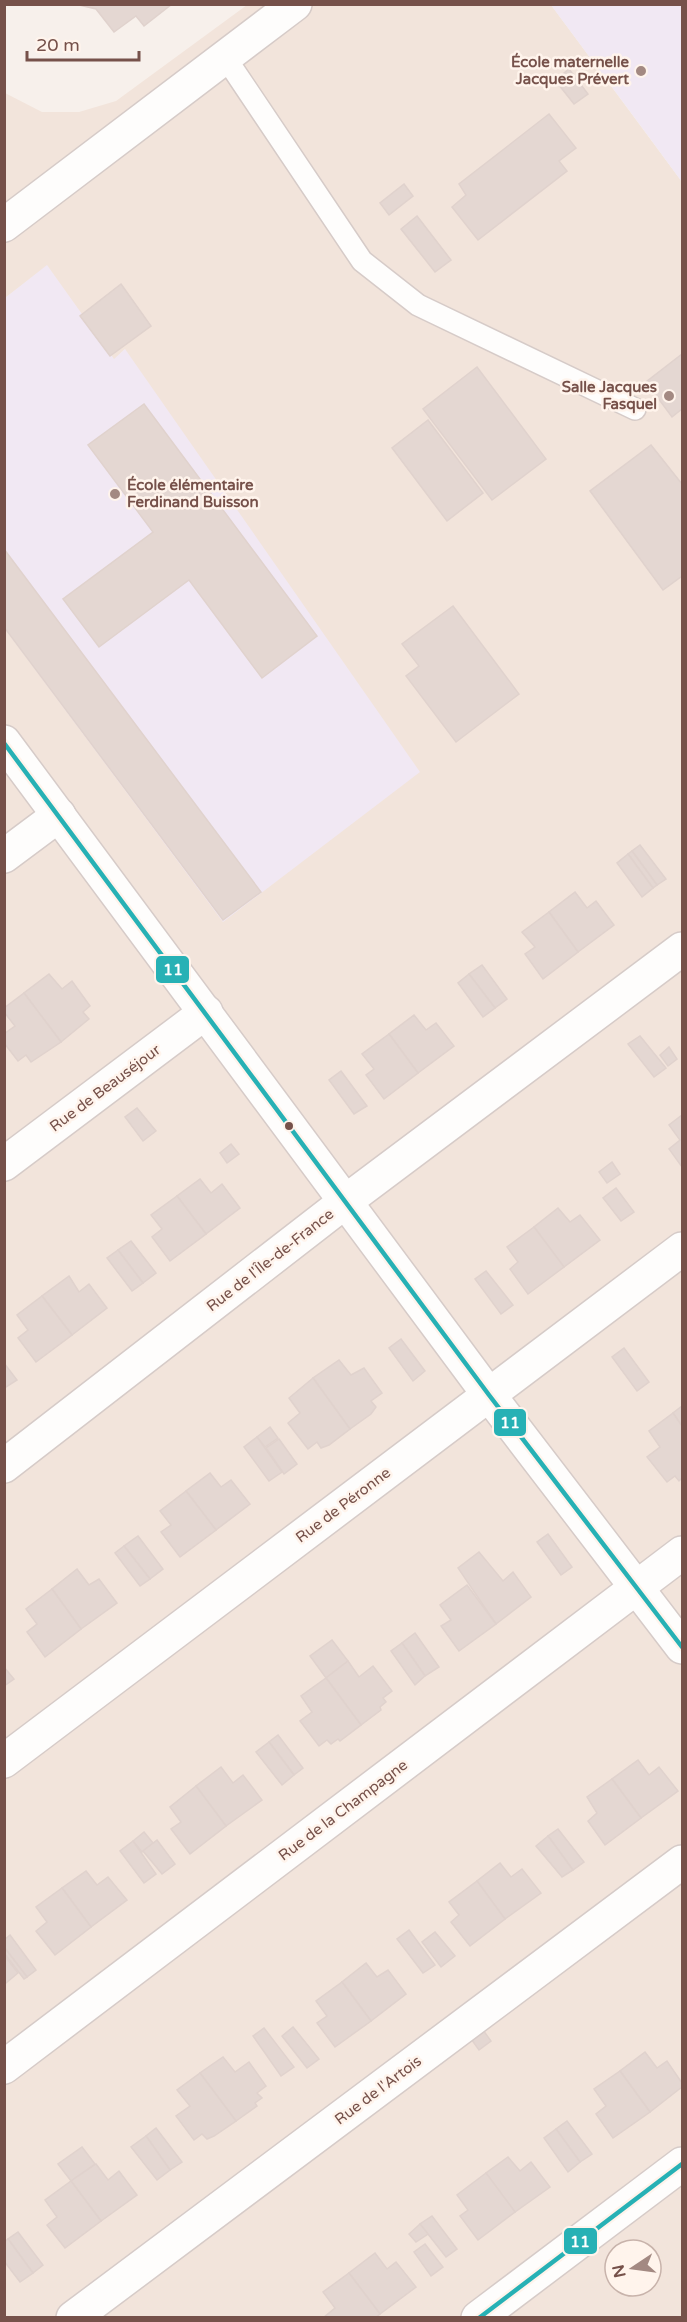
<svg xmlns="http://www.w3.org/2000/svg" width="687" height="2322" viewBox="0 0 687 2322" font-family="'Varela Round',sans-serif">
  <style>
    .residential { fill: #f2e4db; fill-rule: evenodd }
    .education { fill: #f1e8f3 }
    .building { fill: #e4d7d2; stroke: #e0d2cd; stroke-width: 1.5 }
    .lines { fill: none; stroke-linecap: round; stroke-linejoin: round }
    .service-casing { stroke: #d6cbc8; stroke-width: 24 }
    .minor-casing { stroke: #d6cbc8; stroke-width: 36 }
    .service { stroke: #fefdfc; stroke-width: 21 }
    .minor { stroke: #fefdfc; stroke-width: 33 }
    .bus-1-casing { stroke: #fff4ec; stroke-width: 9 }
    .bus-1 { stroke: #27b1b5; stroke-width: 4.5 }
    .poi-dot { fill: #a38982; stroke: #fff4ec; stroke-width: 2 }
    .bus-dot { fill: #76514a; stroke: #fff4ec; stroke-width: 2 }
    .labels { text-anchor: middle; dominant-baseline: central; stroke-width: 5; stroke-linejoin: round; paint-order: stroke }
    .poi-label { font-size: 15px; font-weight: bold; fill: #76514a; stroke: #fff4ec; text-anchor: end }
    .street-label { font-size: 15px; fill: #76514a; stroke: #fff4ec }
    .line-badge { stroke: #fff4ec; stroke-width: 2 }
    .badge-label { font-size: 16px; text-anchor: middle; font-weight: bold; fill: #fff }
  </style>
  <rect width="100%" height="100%" fill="#f7f0eb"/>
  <path class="residential" d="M247 5H551L682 182V2317H5V629L223 921 125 349 114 360 47 266 5 298V93L42 112H79L116 101ZM615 2250H651V2286H615Z"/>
  <g class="education">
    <polygon points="551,5 682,5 682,182 649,137"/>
    <polygon points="47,265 114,359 125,349 420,772 223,922 5,629 5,298"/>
  </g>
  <g class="building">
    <polygon points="75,4 172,4 144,26 136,16 114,32 96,9"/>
    <polygon points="569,69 588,94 574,104 555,80"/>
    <polygon points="549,114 576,148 559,161 567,171 478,240 452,207 466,195 459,184"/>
    <polygon points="404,184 413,196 389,215 380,203"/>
    <polygon points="417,216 451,260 435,272 401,229"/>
    <polygon points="121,284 151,326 110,356 80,316"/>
    <polygon points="682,354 682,409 672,417 646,382"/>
    <polygon points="477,367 546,459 492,500 423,409"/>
    <polygon points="144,404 317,636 262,678 189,580 99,647 63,599 153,532 88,445"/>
    <polygon points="428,420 483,493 447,521 392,448"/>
    <polygon points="651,445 682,484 682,576 663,590 590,491"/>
    <polygon points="4,549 261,892 223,920 4,627"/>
    <polygon points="453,606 519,694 456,742 406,676 419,666 402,644"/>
    <polygon points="640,845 666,879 657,885 632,851"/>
    <polygon points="632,851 657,885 653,888 628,854"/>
    <polygon points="628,854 653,888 642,897 617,863"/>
    <polygon points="575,892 587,908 596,901 614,925 578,952 549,912"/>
    <polygon points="549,912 578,952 543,979 525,954 535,947 522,932"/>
    <polygon points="482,965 507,999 495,1008 469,974"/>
    <polygon points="49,974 62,989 72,981 90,1006 83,1012 89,1019 61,1042 24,993"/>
    <polygon points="469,974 495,1008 483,1017 458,983"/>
    <polygon points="24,993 61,1042 31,1062 26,1055 18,1061 4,1043 4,1034 15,1026 4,1012 4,1008"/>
    <polygon points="414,1015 426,1030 436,1023 454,1046 418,1073 389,1034"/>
    <polygon points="389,1034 418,1073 384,1099 366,1075 374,1069 362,1054"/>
    <polygon points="640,1036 666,1068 654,1077 628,1044"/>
    <polygon points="669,1047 677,1059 668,1066 660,1055"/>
    <polygon points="341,1071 367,1106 354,1114 329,1080"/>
    <polygon points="137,1108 156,1131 143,1141 125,1117"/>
    <polygon points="682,1115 682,1167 669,1149 680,1140 669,1125"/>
    <polygon points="231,1144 239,1154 227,1163 220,1153"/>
    <polygon points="612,1162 620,1174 607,1183 599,1172"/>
    <polygon points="200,1179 211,1193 222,1184 240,1208 206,1234 177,1196"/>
    <polygon points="616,1188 634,1212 621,1221 603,1198"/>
    <polygon points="177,1196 206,1234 170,1261 152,1237 162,1229 151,1215"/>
    <polygon points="558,1208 570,1222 580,1215 600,1240 564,1267 534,1227"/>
    <polygon points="534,1227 564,1267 528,1294 510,1269 518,1262 507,1247"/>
    <polygon points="131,1241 156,1273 143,1283 118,1250"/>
    <polygon points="118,1250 143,1283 132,1291 107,1258"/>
    <polygon points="486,1271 513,1305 501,1314 475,1279"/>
    <polygon points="69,1276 79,1292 89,1284 107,1308 72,1335 42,1296"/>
    <polygon points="42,1296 72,1335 36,1362 18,1338 28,1330 17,1315"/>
    <polygon points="401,1339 425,1371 413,1381 389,1348"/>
    <polygon points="624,1348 649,1382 637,1391 612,1357"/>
    <polygon points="339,1360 351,1375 364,1368 382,1393 371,1401 376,1407 371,1414 350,1429 313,1378"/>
    <polygon points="4,1363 17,1380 6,1387 4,1385"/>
    <polygon points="313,1378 350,1429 329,1445 321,1448 317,1442 308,1449 288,1423 300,1413 289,1398"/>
    <polygon points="682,1406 682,1426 673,1413"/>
    <polygon points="673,1413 682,1426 682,1478 679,1481 675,1476 667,1482 647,1457 660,1447 649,1431"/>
    <polygon points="270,1427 278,1438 265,1447 257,1437"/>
    <polygon points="257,1437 282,1472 269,1481 244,1447"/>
    <polygon points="279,1439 297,1464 284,1474 266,1448"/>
    <polygon points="210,1473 221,1487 231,1480 250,1504 216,1530 186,1491"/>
    <polygon points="186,1491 216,1530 180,1557 161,1532 171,1525 160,1511"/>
    <polygon points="548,1534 572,1567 561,1575 537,1542"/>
    <polygon points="138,1536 163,1569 150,1579 124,1546"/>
    <polygon points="124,1546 150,1579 140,1586 115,1553"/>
    <polygon points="479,1552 503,1581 513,1572 531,1597 496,1624 458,1568"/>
    <polygon points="77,1569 89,1585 99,1579 117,1603 81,1629 52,1589"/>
    <polygon points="467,1585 496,1624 459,1651 441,1626 451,1620 440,1605"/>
    <polygon points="52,1589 81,1629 45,1657 27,1632 37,1624 26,1609"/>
    <polygon points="415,1633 439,1667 425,1676 402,1643"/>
    <polygon points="332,1640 348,1661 326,1678 310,1656"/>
    <polygon points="402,1643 425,1676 415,1685 391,1651"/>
    <polygon points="348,1661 359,1677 373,1666 392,1691 383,1698 386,1702 380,1707 381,1710 361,1725 326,1678"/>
    <polygon points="4,1667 14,1679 4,1686"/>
    <polygon points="326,1678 361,1725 340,1741 338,1739 331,1744 327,1740 319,1746 300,1721 312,1712 301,1696"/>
    <polygon points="278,1735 303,1768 294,1775 269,1742"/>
    <polygon points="269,1742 294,1775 282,1785 256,1752"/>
    <polygon points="638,1760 649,1775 659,1767 678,1791 641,1818 612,1779"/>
    <polygon points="221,1767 233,1783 243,1775 262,1800 226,1826 196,1786"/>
    <polygon points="612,1779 641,1818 605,1845 588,1821 597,1813 587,1797"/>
    <polygon points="196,1786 226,1826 190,1854 171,1829 181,1822 170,1807"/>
    <polygon points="558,1829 584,1862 573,1870 548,1836"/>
    <polygon points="144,1832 153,1843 142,1852 133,1841"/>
    <polygon points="548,1836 573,1870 562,1877 536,1846"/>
    <polygon points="157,1840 175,1864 162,1874 143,1851"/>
    <polygon points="133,1841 156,1874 144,1883 120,1851"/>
    <polygon points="500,1863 511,1877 522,1869 541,1893 505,1919 477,1881"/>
    <polygon points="86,1871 97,1885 108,1877 127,1900 91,1927 62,1888"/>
    <polygon points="477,1881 505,1919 470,1946 451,1922 459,1915 449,1902"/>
    <polygon points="62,1888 91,1927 55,1955 36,1931 47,1922 36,1907"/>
    <polygon points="409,1930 435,1965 423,1973 397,1939"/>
    <polygon points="435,1932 455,1956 441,1967 422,1942"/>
    <polygon points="10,1935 36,1970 27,1977 4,1947 4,1940"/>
    <polygon points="4,1947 27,1977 24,1979 4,1953"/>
    <polygon points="4,1955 18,1973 6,1983 4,1981"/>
    <polygon points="366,1963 377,1977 388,1970 406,1994 371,2021 342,1982"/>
    <polygon points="342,1982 371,2021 335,2047 317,2023 327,2016 316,2001"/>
    <polygon points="293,2027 319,2059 307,2068 282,2036"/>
    <polygon points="264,2028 294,2067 281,2076 253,2036"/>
    <polygon points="483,2030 491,2041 479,2050 469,2036"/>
    <polygon points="645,2052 657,2068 667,2061 682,2083 682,2087 650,2112 620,2071"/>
    <polygon points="223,2057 235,2072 249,2062 266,2086 257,2093 262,2098 255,2103 257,2106 236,2121 200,2073"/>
    <polygon points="620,2071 650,2112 613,2138 596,2114 606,2106 594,2089"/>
    <polygon points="200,2073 236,2121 214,2136 207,2139 202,2134 194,2140 176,2116 190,2106 177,2090"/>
    <polygon points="567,2121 592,2154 580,2162 556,2129"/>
    <polygon points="156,2128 182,2162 170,2170 146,2136"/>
    <polygon points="556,2129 580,2162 568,2172 544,2138"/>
    <polygon points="146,2136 170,2170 157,2180 131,2147"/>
    <polygon points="82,2147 95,2164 71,2181 58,2164"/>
    <polygon points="508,2157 520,2171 531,2162 550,2187 515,2212 486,2173"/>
    <polygon points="96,2164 108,2180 119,2171 137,2195 101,2221 71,2181"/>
    <polygon points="486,2173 515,2212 478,2240 460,2216 468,2210 457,2195"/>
    <polygon points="71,2181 101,2221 65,2248 47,2225 57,2217 45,2200"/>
    <polygon points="432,2216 457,2249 446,2257 420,2224"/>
    <polygon points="420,2224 428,2234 416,2242 409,2234"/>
    <polygon points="18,2232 43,2265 33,2273 8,2239"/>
    <polygon points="8,2239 33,2273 20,2282 4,2261 4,2242"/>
    <polygon points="425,2244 443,2267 431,2276 414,2252"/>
    <polygon points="375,2253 387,2269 396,2262 416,2287 380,2314 349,2273"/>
    <polygon points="349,2273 380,2314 375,2318 324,2317 335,2308 323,2292"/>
  </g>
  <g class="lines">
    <defs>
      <polyline id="service" points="225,57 362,261 418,305 635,409"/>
      <g id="minor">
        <polyline points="4,225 295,4"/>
        <polyline points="4,742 489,1395 682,1647"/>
        <polyline points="4,856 59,815"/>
        <polyline points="4,1164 206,1012"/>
        <polyline points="4,1466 346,1201 682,949"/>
        <polyline points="4,1761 682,1249"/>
        <polyline points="4,2067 682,1553"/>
        <polyline points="73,2318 682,1862"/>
        <polyline points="478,2318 682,2164"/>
      </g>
    </defs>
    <use href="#service" class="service-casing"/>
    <use href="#minor" class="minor-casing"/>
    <use href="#service" class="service"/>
    <use href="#minor" class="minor"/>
    <defs>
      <g id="bus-1">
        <polyline points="4,743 489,1395 682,1647"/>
        <polyline points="479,2318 682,2164"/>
      </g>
    </defs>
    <use href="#bus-1" class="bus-1-casing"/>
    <use href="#bus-1" class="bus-1"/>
  </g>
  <g class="poi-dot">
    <circle cx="641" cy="71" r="6"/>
    <circle cx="669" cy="396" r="6"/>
    <circle cx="115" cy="494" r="6"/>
  </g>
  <circle class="bus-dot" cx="289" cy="1126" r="5"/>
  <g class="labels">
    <g class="poi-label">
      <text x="629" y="62">École maternelle<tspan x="629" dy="17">Jacques Prévert</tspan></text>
      <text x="657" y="387">Salle Jacques<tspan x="657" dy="17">Fasquel</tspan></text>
      <text x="127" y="485" text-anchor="start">École élémentaire<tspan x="127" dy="17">Ferdinand Buisson</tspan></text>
    </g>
    <g class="street-label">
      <text transform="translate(105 1088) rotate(-37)">Rue de Beauséjour</text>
      <text transform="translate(270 1260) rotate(-38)">Rue de l'Île-de-France</text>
      <text transform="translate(343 1505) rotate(-37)">Rue de Péronne</text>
      <text transform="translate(343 1810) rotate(-37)">Rue de la Champagne</text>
      <text transform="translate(378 2090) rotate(-37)">Rue de l'Artois</text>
    </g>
  </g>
  <g class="line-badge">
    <rect x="155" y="955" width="35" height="29" rx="6" fill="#27b1b5"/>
    <rect x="493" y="1408" width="34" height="29" rx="6" fill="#27b1b5"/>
    <rect x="563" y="2227" width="35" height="28" rx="6" fill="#27b1b5"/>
  </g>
  <g class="badge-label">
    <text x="173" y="975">11</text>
    <text x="510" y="1428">11</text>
    <text x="580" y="2247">11</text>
  </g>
  <rect width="687" height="2322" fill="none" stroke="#76514a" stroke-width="12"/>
  <g transform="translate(633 2268) rotate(257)"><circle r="28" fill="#fff4ec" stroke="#c8b3ab" stroke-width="1.5"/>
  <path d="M0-4.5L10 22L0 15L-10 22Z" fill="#a38982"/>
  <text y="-9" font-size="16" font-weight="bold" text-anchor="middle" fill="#76514a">N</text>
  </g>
  <path d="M27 51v9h112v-9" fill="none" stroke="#76514a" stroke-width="3"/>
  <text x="36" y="51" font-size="18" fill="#76514a" stroke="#fff4ec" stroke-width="4.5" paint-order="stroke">20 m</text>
</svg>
